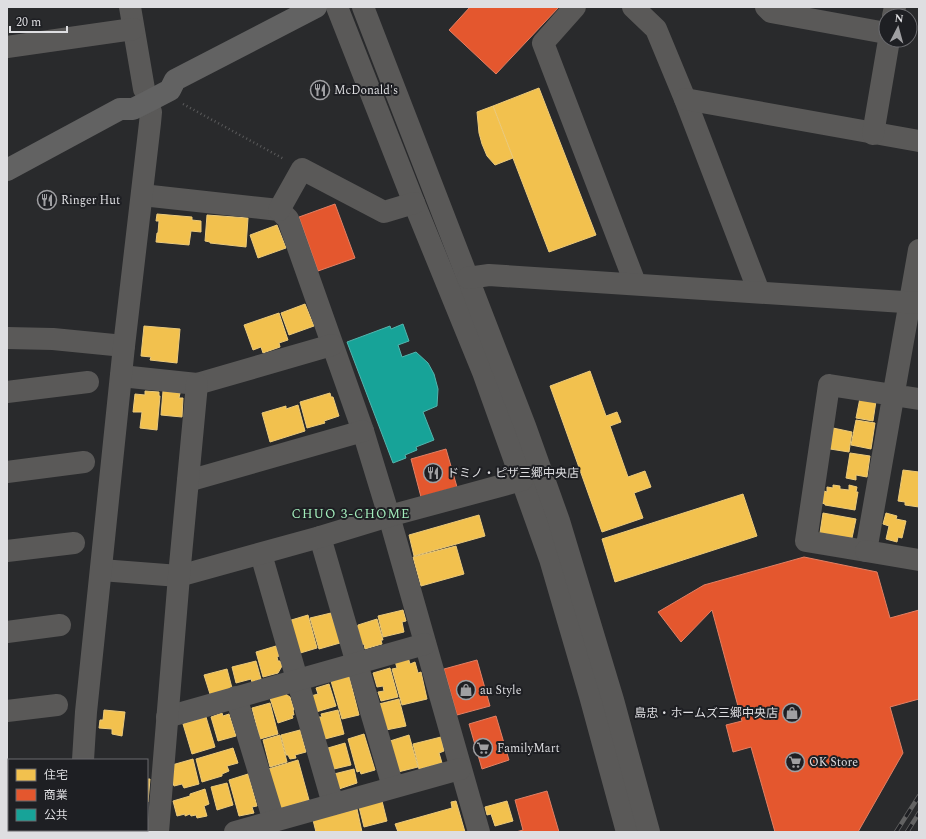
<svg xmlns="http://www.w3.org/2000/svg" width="926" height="839" viewBox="0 0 926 839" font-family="Spectral,'Noto Sans JP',serif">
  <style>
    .homes { fill: #f2c14e; stroke: #ecca7a }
    .shops { fill: #e4572e; stroke: #e28064 }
    .public { fill: #17a398; stroke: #53b5ae }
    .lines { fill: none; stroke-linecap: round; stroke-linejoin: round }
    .path { stroke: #5b5b5c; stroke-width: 2.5; stroke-dasharray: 1 3; stroke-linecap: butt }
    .minor { stroke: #5a5958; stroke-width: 22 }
    .major { stroke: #626262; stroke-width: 22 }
    .rail-casing { stroke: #636363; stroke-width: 4.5 }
    .rail { stroke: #1e1f23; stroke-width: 3; stroke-dasharray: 9; stroke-linecap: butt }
    .labels { text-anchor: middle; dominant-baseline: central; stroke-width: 4; stroke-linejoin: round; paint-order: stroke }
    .poi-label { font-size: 12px; fill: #dedee1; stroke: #1e1f23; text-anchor: start }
    .neighbourhood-label { font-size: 13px; letter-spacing: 1px; fill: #a2ecbb; stroke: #1e1f23 }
  </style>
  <rect width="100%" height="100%" fill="#292a2c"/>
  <g class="homes">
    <polygon points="539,88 596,235 549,252 493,106"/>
    <polygon points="493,106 513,158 495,165 487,156 482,144 479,133 477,112"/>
    <polygon points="157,214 192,217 192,220 201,221 201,232 191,231 189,245 156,242 157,233 158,233 159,221 156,221"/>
    <polygon points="207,215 248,218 246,247 210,243 210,242 205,241"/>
    <polygon points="277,225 286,248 258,258 250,235"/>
    <polygon points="305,304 314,326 289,335 281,313"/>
    <polygon points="279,313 288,340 279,343 280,347 263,353 261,347 253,350 244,325"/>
    <polygon points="144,326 180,329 177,363 150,360 151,357 141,356"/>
    <polygon points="590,371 606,416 617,412 621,422 610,426 628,477 645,471 651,487 634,493 643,518 602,532 550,386"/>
    <polygon points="145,391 159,392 159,396 160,396 157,430 140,428 142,412 133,412 135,394 145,395"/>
    <polygon points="163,391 180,393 179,398 183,398 182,417 161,415"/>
    <polygon points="330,393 331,397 333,397 339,416 324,421 325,423 307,428 300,402"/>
    <polygon points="860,398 876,401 873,421 856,418"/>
    <polygon points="298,405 305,431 270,442 262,413 286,406 286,409"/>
    <polygon points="856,420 875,423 871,449 851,445"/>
    <polygon points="833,428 852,432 849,452 830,449"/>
    <polygon points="850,453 870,456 867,477 856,475 856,480 846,478"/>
    <polygon points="903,470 919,472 919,507 905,505 905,502 898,501"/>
    <polygon points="833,485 840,486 840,489 849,490 849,485 857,487 856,492 858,492 855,510 825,505 825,504 822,503 824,491 827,492 827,487 833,488"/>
    <polygon points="743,494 757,536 615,582 602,539"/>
    <polygon points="823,513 856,519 852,538 820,533"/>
    <polygon points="886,513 897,516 896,519 906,521 902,538 898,537 897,542 886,539 889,526 883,524"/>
    <polygon points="479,515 485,536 414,556 409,535"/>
    <polygon points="456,546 464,574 421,586 413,557"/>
    <polygon points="403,610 406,621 402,622 404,632 383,637 378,616"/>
    <polygon points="331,613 340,643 319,649 310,618"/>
    <polygon points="308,615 317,648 297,654 288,621"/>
    <polygon points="377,619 383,640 381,640 382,644 365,649 364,644 361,645 355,627 358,626 358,625"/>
    <polygon points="276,646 279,656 277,657 278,661 280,661 282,666 278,673 263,677 256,652"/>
    <polygon points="408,657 410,664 415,662 418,673 421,672 427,699 402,705 392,669 397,668 395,661"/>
    <polygon points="256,661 261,679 252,682 251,679 236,683 232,667"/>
    <polygon points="390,668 398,697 381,701 378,692 384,691 383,686 377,687 373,673"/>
    <polygon points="227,669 232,688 210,694 204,675"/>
    <polygon points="349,676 359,715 342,719 331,681"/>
    <polygon points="329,684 336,706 316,712 311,696 318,694 316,688"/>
    <polygon points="284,693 290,697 294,710 293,710 294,715 292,715 293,718 278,723 270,698"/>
    <polygon points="399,699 406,726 386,730 379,704"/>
    <polygon points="270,703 278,734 260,739 252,708"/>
    <polygon points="104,710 125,712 122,736 112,734 112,729 99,728 100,720 103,720"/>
    <polygon points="338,710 344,734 325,739 319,717 322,717 321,714"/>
    <polygon points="222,713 223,716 229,714 236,736 218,741 211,717"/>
    <polygon points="206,717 215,747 192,754 183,724"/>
    <polygon points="300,730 306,752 295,755 296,758 290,759 288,755 286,755 281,735"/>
    <polygon points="364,734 375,770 361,774 360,771 357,772 348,739"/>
    <polygon points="280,735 287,762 270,767 263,740"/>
    <polygon points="409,735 418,767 398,772 390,741"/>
    <polygon points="441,737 444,751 439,753 442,763 419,769 413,744"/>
    <polygon points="345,743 351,765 334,769 328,748"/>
    <polygon points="233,748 238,763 227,766 229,771 222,774 222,776 202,782 196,759"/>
    <polygon points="193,759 199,784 184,788 182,784 174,786 170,774 174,772 172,765"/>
    <polygon points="298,760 309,800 282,808 278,806 268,769"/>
    <polygon points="354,769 357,783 339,789 334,774"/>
    <polygon points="248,774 257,806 252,807 254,813 239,816 229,780"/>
    <polygon points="147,779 150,779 148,802 147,802"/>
    <polygon points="227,783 233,805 217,810 211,787"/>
    <polygon points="205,789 209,804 204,806 207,816 197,818 196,815 191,816 190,814 185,816 185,814 177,816 173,801 190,796 190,794"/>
    <polygon points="382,801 387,821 364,827 359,807"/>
    <polygon points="456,801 465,832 398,832 395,824 452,808 451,802"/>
    <polygon points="507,801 513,821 495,826 491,814 487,815 485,807"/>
    <polygon points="357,809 362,832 316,832 313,820"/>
    <rect x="93" y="830" width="29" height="2"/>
  </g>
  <g class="shops">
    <polygon points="470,7 559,7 496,74 449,30"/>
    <polygon points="335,204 355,258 318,271 299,217"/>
    <polygon points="446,449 457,487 421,497 411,459"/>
    <polygon points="804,557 877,572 890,618 919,610 919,699 890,707 903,753 858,832 775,832 751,747 733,752 726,725 742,721 712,610 681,642 658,612 704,585"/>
    <polygon points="477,660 490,706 457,715 444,669"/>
    <polygon points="496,716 509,760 482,769 469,724"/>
    <polygon points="547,791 559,832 516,832 523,830 515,800"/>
  </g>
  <polygon class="public" points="403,324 409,341 398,345 402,357 416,352 428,363 434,374 438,389 437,406 423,412 434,440 416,447 417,450 405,455 406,458 393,463 347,342 390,326 391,329"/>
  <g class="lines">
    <polyline class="path" points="183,104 284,159"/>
    <g class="minor">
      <polyline points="130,7 144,89"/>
      <polyline points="337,7 414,203 483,372 550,559 590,696 627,832"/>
      <polyline points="363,7 525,426 559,521 613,700 649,832"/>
      <polyline points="575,7 543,43 635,283"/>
      <polyline points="633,7 656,29 685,99 759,292"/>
      <polyline points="766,7 771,12 886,33"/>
      <polyline points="893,16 895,7"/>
      <polyline points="7,47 133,29"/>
      <polyline points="685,99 919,141"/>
      <polyline points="873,134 889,40"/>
      <polyline points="142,195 279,210 288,219 363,431 389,516 479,832"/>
      <polyline points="279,210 302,169 384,212 414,203"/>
      <polyline points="919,250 866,551 806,541 829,385 919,399"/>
      <polyline points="468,278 489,275 919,303"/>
      <polyline points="7,338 53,339 124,346"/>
      <polyline points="121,376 197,384 332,345"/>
      <polyline points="7,392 88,382"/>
      <polyline points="7,472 84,462"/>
      <polyline points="188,481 363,431"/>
      <polyline points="320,537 393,787"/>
      <polyline points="7,551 74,543"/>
      <polyline points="866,551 919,560"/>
      <polyline points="261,554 333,804"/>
      <polyline points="101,570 179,576 320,537 389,516 522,480"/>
      <polyline points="7,632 60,625"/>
      <polyline points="236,697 274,821"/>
      <polyline points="7,711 57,705"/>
      <polyline points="167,717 425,644"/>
      <polyline points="83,760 86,712 124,346 150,123 151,112 147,102"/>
      <polyline points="78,832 78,830"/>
      <polyline points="158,832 179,576 197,384"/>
      <polyline points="235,832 460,769"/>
    </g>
    <polyline class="major" points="7,170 120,109 133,109 147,102 170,90 175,80 316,7"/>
    <defs>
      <g id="rail">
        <polyline points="896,832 919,796"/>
        <polyline points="907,832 919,813"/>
      </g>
    </defs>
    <use href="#rail" class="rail-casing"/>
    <use href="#rail" class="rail"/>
  </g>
  <defs>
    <symbol id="restaurant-ring" viewBox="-11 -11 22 22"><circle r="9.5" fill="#1e1f23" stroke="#9f9fa2" stroke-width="1.5"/><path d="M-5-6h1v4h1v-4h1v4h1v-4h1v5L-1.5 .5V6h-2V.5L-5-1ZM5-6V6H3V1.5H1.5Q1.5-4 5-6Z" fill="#9f9fa2"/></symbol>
    <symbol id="shop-ring" viewBox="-11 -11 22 22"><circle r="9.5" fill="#1e1f23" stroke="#9f9fa2" stroke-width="1.5"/><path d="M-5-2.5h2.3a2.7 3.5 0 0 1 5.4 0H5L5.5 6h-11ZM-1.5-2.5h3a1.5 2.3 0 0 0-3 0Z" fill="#9f9fa2"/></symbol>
    <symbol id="supermarket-ring" viewBox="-11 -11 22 22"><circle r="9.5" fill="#1e1f23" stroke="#9f9fa2" stroke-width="1.5"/><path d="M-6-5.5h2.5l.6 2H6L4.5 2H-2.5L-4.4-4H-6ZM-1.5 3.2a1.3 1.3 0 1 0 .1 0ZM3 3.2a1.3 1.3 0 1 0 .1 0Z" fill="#9f9fa2"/></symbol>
  </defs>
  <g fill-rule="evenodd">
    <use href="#restaurant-ring" x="309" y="79" width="22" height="22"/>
    <use href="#restaurant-ring" x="36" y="189" width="22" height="22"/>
    <use href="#restaurant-ring" x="422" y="462" width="22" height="22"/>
    <use href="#shop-ring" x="455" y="679" width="22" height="22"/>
    <use href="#shop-ring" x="781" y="702" width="22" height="22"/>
    <use href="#supermarket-ring" x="472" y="737" width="22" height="22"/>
    <use href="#supermarket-ring" x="784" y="751" width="22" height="22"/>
  </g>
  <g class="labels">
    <g class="poi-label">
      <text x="334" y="90">McDonald's</text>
      <text x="61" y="200">Ringer Hut</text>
      <text x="447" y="473">ドミノ・ピザ三郷中央店</text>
      <text x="480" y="690">au Style</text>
      <text x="778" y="713" text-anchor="end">島忠・ホームズ三郷中央店</text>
      <text x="497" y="748">FamilyMart</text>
      <text x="809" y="762">OK Store</text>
    </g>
    <g class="neighbourhood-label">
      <text x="351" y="514">CHUO 3-CHOME</text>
    </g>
  </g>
  <rect width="926" height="839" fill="none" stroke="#dedee1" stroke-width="16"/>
  <rect x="8" y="759" width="140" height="72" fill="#1e1f23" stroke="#6b6b6f"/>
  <rect x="16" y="769" width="20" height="12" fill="#f2c14e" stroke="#6b6b6f"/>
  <text x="44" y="779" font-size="12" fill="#dedee1">住宅</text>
  <rect x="16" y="789" width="20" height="12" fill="#e4572e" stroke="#6b6b6f"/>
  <text x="44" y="799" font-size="12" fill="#dedee1">商業</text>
  <rect x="16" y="809" width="20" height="12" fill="#17a398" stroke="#6b6b6f"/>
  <text x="44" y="819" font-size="12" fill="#dedee1">公共</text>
  <g transform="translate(898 28) rotate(6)"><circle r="19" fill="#1e1f23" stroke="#6b6b6f"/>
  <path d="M0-3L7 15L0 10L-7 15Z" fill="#9f9fa2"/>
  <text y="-6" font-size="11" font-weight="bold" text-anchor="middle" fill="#dedee1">N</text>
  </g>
  <path d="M10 26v6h57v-6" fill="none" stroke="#dedee1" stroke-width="2"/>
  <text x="16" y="26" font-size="12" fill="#dedee1" stroke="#1e1f23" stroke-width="3" paint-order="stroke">20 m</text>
</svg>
